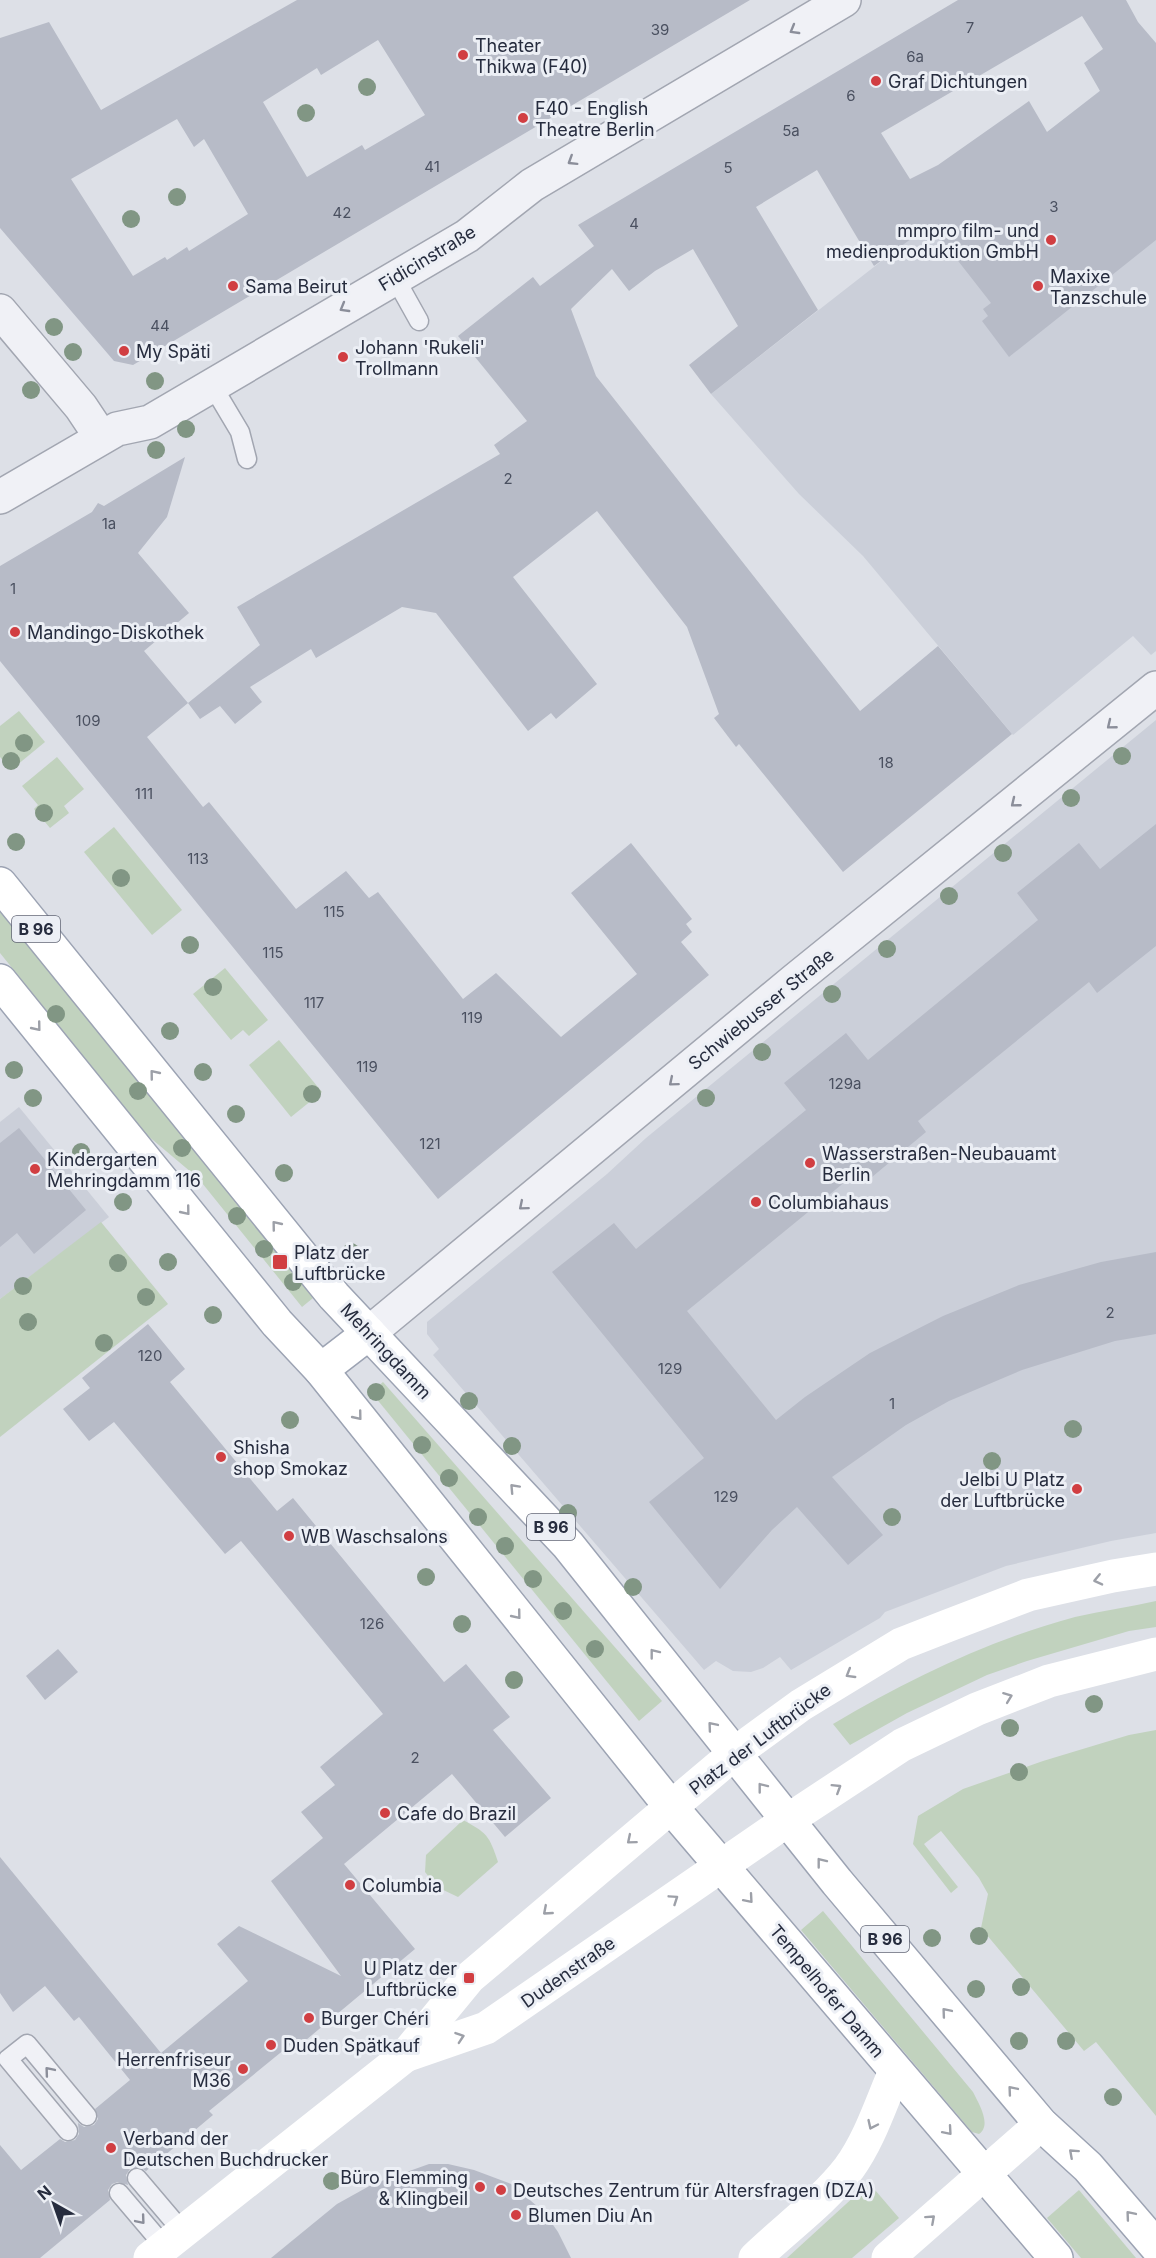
<svg xmlns="http://www.w3.org/2000/svg" width="1156" height="2258" viewBox="0 0 1156 2258" font-family="Inter,sans-serif">
  <style>
    .built { fill: #cbcfd9 }
    .green { fill: #c1d2be }
    .building { fill: #b7bbc7; fill-rule: evenodd }
    .lines { fill: none; stroke-linecap: round; stroke-linejoin: round }
    .lane-casing { stroke: #a2a6b1; stroke-width: 21 }
    .street-casing { stroke: #a2a6b1; stroke-width: 36 }
    .primary-casing { stroke: #9ca3b3; stroke-width: 36 }
    .lane { stroke: #f0f1f6; stroke-width: 18 }
    .street { stroke: #f0f1f6; stroke-width: 33 }
    .secondary { stroke: #fff; stroke-width: 33 }
    .primary { stroke: #fff; stroke-width: 33 }
    .tree { fill: #819684 }
    .oneway { stroke: #8b8e9a }
    .oneway2 { stroke: #9da0a8 }
    .poi-dot { fill: #d13e42; stroke: #eceff5; stroke-width: 2 }
    .labels { text-anchor: middle; dominant-baseline: central; stroke-width: 6; stroke-linejoin: round; paint-order: stroke }
    .number-label { font-size: 15px; fill: #4a5060 }
    .shield { fill: #eceff5; stroke: #616675; stroke-width: 1.5 }
    .shield-label { font-size: 16px; font-weight: bold; fill: #262c3e }
    .poi-label { font-size: 18px; fill: #262c3e; stroke: #eceff5; text-anchor: start }
    .street-label { font-size: 18px; fill: #262c3e; stroke: #eceff5 }
  </style>
  <rect width="100%" height="100%" fill="#dde0e7"/>
  <g class="built">
    <polygon points="1156,47 1156,651 1151,655 1133,636 1013,735 863,556 799,494 711,394"/>
    <polygon points="1156,720 1156,1533 1111,1541 1006,1566 885,1612 880,1618 791,1670 780,1657 763,1668 751,1672 733,1671 716,1661 704,1670 433,1355 439,1349 427,1334 427,1322 607,1174 646,1138"/>
    <polygon points="19,1107 109,1217 0,1299 0,1122"/>
  </g>
  <g class="green">
    <polygon points="19,711 45,742 11,770 0,757 0,726"/>
    <polygon points="57,757 84,789 64,806 69,813 50,828 34,809 38,805 22,786"/>
    <polygon points="114,827 182,910 152,935 84,852"/>
    <polygon points="0,908 313,1298 302,1307 198,1178 147,1135 0,953"/>
    <polygon points="225,968 268,1020 249,1036 243,1030 231,1040 193,994"/>
    <polygon points="279,1040 322,1092 291,1117 249,1065"/>
    <polygon points="101,1222 168,1304 0,1437 0,1299"/>
    <polygon points="383,1382 662,1701 639,1721 371,1392"/>
    <path d="M1156 1601V1627L1129 1631 1027 1661 987 1675 907 1713 850 1745 833 1724C909 1679 989 1640 1075 1617 1102 1611 1129 1607 1156 1601Z"/>
    <polygon points="1156,1730 1156,2116 1096,2042 1084,2051 981,1928 988,1894 979,1878 941,1831 924,1844 958,1887 951,1893 913,1844 918,1816 963,1789 1043,1761 1129,1735"/>
    <path d="M463 1820C487 1833 489 1835 498 1862L458 1897 437 1887 425 1872 426 1855Z"/>
    <path d="M823 1911 973 2092C979 2104 992 2125 979 2134L972 2132 801 1930Z"/>
    <polygon points="869,2183 899,2218 852,2258 787,2258"/>
    <polygon points="1079,2190 1136,2258 1081,2258 1047,2218"/>
  </g>
  <g class="building">
    <path d="M297 0H750L133 365 114 361 0 228V38L49 22 101 110ZM378 40 425 115 365 150 362 145 307 177 263 102 317 68 321 75ZM177 119 194 147 204 139 248 214 189 251 187 247 167 260 165 257 133 276 71 179Z"/>
    <path d="M958 0H1126L1138 22 1156 43V240L1009 357 982 321 988 316 983 309 991 303 930 225 874 266 817 170 756 207 818 310 711 394 689 365 738 326 693 249 655 271 629 291 612 269 571 309 596 376 860 711 938 646 1012 734 843 872 739 744 736 747 714 718 719 714 687 627 597 511 513 577 597 684 556 719 551 713 528 731 436 613 402 607 316 658 311 649 250 687 262 702 235 724 220 706 200 719 188 703 260 645 237 607 500 454 494 445 527 421 458 336 533 277 540 286 594 246 578 225ZM1082 16 1103 49 1084 63 1100 91 1047 132 1029 101 938 165 910 179 881 133Z"/>
    <polygon points="185,457 167,517 138,553 189,613 144,651 188,703 147,737 203,807 209,802 296,909 346,871 369,898 378,892 463,999 496,973 561,1037 637,974 571,893 631,843 692,919 686,924 692,932 681,942 709,975 438,1199 0,661 0,566 92,512 98,503 104,506"/>
    <polygon points="1156,824 1156,946 1097,993 1089,982 918,1121 926,1132 866,1182 857,1172 687,1311 776,1420 805,1397 870,1353 943,1316 1019,1285 1101,1262 1156,1252 1156,1334 1115,1341 1022,1370 949,1401 906,1425 832,1477 883,1535 848,1565 797,1507 772,1530 720,1589 649,1502 704,1458 552,1272 614,1223 636,1249 806,1110 784,1083 846,1033 868,1060 1038,920 1017,893 1079,843 1100,869"/>
    <polygon points="19,1128 86,1210 34,1254 17,1233 0,1247 0,1143"/>
    <polygon points="148,1324 185,1369 170,1382 277,1511 293,1498 444,1682 466,1664 510,1717 493,1730 551,1798 505,1837 452,1774 344,1864 415,1949 300,2045 296,2040 209,2111 213,2115 146,2171 140,2167 130,2169 126,2175 128,2185 118,2182 112,2184 108,2190 110,2200 40,2258 0,2258 0,2145 21,2170 60,2139 65,2142 75,2140 79,2134 78,2123 84,2127 94,2125 98,2119 95,2109 130,2080 79,2017 74,2021 45,1986 13,2012 0,1993 0,1857 161,2053 248,1981 217,1944 239,1926 341,1976 271,1881 323,1838 301,1812 335,1785 320,1767 383,1714 241,1541 225,1554 114,1422 89,1441 63,1409 90,1388 82,1378"/>
    <polygon points="58,1649 78,1672 45,1700 26,1676"/>
    <polygon points="429,2164 448,2164 474,2170 511,2184 544,2212 558,2232 571,2258 271,2258 337,2204 373,2184"/>
  </g>
  <g class="lines">
    <defs>
      <g id="lane">
        <polyline points="395,278 419,321"/>
        <polyline points="212,385 240,432 247,459"/>
        <polyline points="68,2131 8,2059 27,2044 87,2116"/>
        <polyline points="137,2178 182,2231"/>
        <polyline points="119,2193 164,2246"/>
      </g>
      <g id="street">
        <polyline points="0,311 81,407 101,437"/>
        <polyline points="0,497 117,429 150,422 467,236 532,185 844,0"/>
        <polyline points="369,1333 795,980 1156,688"/>
      </g>
      <g id="primary">
        <polyline points="0,884 334,1296 568,1545 837,1882 1041,2124 1088,2167 1156,2246"/>
        <polyline points="0,981 277,1323 321,1370 671,1807 1056,2258"/>
        <polyline points="321,1370 369,1333"/>
      </g>
    </defs>
    <use href="#lane" class="lane-casing"/>
    <use href="#street" class="street-casing"/>
    <use href="#primary" class="primary-casing"/>
    <use href="#lane" class="lane"/>
    <use href="#street" class="street"/>
    <g class="secondary">
      <polyline points="405,2056 486,2028 788,1820 902,1745 977,1709 1049,1681 1156,1654"/>
      <polyline points="150,2258 405,2056 469,1978 735,1753 801,1705 901,1644 947,1626 1028,1595 1113,1576 1156,1569"/>
      <path d="M755 2258C786 2228 823 2202 849 2168 870 2139 881 2103 895 2071"/>
      <polyline points="888,2258 1041,2124"/>
    </g>
    <use href="#primary" class="primary"/>
  </g>
  <g class="tree">
    <circle cx="367" cy="87" r="9"/>
    <circle cx="306" cy="113" r="9"/>
    <circle cx="177" cy="197" r="9"/>
    <circle cx="131" cy="219" r="9"/>
    <circle cx="54" cy="327" r="9"/>
    <circle cx="73" cy="352" r="9"/>
    <circle cx="155" cy="381" r="9"/>
    <circle cx="31" cy="390" r="9"/>
    <circle cx="186" cy="429" r="9"/>
    <circle cx="156" cy="450" r="9"/>
    <circle cx="24" cy="743" r="9"/>
    <circle cx="1122" cy="756" r="9"/>
    <circle cx="11" cy="761" r="9"/>
    <circle cx="1071" cy="798" r="9"/>
    <circle cx="44" cy="813" r="9"/>
    <circle cx="16" cy="842" r="9"/>
    <circle cx="1003" cy="853" r="9"/>
    <circle cx="121" cy="878" r="9"/>
    <circle cx="949" cy="896" r="9"/>
    <circle cx="190" cy="945" r="9"/>
    <circle cx="887" cy="949" r="9"/>
    <circle cx="213" cy="987" r="9"/>
    <circle cx="832" cy="994" r="9"/>
    <circle cx="56" cy="1014" r="9"/>
    <circle cx="170" cy="1031" r="9"/>
    <circle cx="762" cy="1052" r="9"/>
    <circle cx="14" cy="1070" r="9"/>
    <circle cx="203" cy="1072" r="9"/>
    <circle cx="138" cy="1091" r="9"/>
    <circle cx="312" cy="1094" r="9"/>
    <circle cx="33" cy="1098" r="9"/>
    <circle cx="706" cy="1098" r="9"/>
    <circle cx="236" cy="1114" r="9"/>
    <circle cx="182" cy="1148" r="9"/>
    <circle cx="81" cy="1152" r="9"/>
    <circle cx="284" cy="1173" r="9"/>
    <circle cx="123" cy="1202" r="9"/>
    <circle cx="237" cy="1216" r="9"/>
    <circle cx="264" cy="1249" r="9"/>
    <circle cx="351" cy="1252" r="9"/>
    <circle cx="168" cy="1262" r="9"/>
    <circle cx="118" cy="1263" r="9"/>
    <circle cx="293" cy="1282" r="9"/>
    <circle cx="23" cy="1286" r="9"/>
    <circle cx="146" cy="1297" r="9"/>
    <circle cx="213" cy="1315" r="9"/>
    <circle cx="28" cy="1322" r="9"/>
    <circle cx="104" cy="1343" r="9"/>
    <circle cx="376" cy="1392" r="9"/>
    <circle cx="469" cy="1401" r="9"/>
    <circle cx="290" cy="1420" r="9"/>
    <circle cx="1073" cy="1429" r="9"/>
    <circle cx="422" cy="1445" r="9"/>
    <circle cx="512" cy="1446" r="9"/>
    <circle cx="992" cy="1461" r="9"/>
    <circle cx="449" cy="1478" r="9"/>
    <circle cx="568" cy="1513" r="9"/>
    <circle cx="478" cy="1517" r="9"/>
    <circle cx="892" cy="1517" r="9"/>
    <circle cx="505" cy="1546" r="9"/>
    <circle cx="426" cy="1577" r="9"/>
    <circle cx="533" cy="1579" r="9"/>
    <circle cx="633" cy="1587" r="9"/>
    <circle cx="563" cy="1611" r="9"/>
    <circle cx="462" cy="1624" r="9"/>
    <circle cx="595" cy="1649" r="9"/>
    <circle cx="514" cy="1680" r="9"/>
    <circle cx="1094" cy="1704" r="9"/>
    <circle cx="1010" cy="1728" r="9"/>
    <circle cx="1019" cy="1772" r="9"/>
    <circle cx="979" cy="1936" r="9"/>
    <circle cx="932" cy="1938" r="9"/>
    <circle cx="1021" cy="1987" r="9"/>
    <circle cx="976" cy="1989" r="9"/>
    <circle cx="1019" cy="2041" r="9"/>
    <circle cx="1066" cy="2041" r="9"/>
    <circle cx="1113" cy="2097" r="9"/>
    <circle cx="332" cy="2181" r="9"/>
  </g>
  <defs><path id="oneway-chevron" d="M-2-3.5L2.5 0L-2 3.5" fill="none" stroke-width="1.6" stroke-linecap="round" stroke-linejoin="round" transform="scale(1.5)"/></defs>
  <g class="oneway">
    <use href="#oneway-chevron" transform="translate(794 30) rotate(150)"/>
    <use href="#oneway-chevron" transform="translate(572 161) rotate(148)"/>
    <use href="#oneway-chevron" transform="translate(344 308) rotate(150)"/>
    <use href="#oneway-chevron" transform="translate(1111 725) rotate(141)"/>
    <use href="#oneway-chevron" transform="translate(1015 803) rotate(141)"/>
    <use href="#oneway-chevron" transform="translate(673 1082) rotate(140)"/>
    <use href="#oneway-chevron" transform="translate(523 1206) rotate(140)"/>
    <use href="#oneway-chevron" transform="translate(49 2071) rotate(-130)"/>
    <use href="#oneway-chevron" transform="translate(141 2220) rotate(50)"/>
  </g>
  <g class="oneway2">
    <use href="#oneway-chevron" transform="translate(37 1027) rotate(51)"/>
    <use href="#oneway-chevron" transform="translate(154 1074) rotate(-129)"/>
    <use href="#oneway-chevron" transform="translate(186 1211) rotate(51)"/>
    <use href="#oneway-chevron" transform="translate(276 1225) rotate(-129)"/>
    <use href="#oneway-chevron" transform="translate(358 1416) rotate(51)"/>
    <use href="#oneway-chevron" transform="translate(514 1488) rotate(-133)"/>
    <use href="#oneway-chevron" transform="translate(1098 1580) rotate(167)"/>
    <use href="#oneway-chevron" transform="translate(517 1615) rotate(51)"/>
    <use href="#oneway-chevron" transform="translate(654 1653) rotate(-128)"/>
    <use href="#oneway-chevron" transform="translate(850 1674) rotate(149)"/>
    <use href="#oneway-chevron" transform="translate(1008 1697) rotate(-21)"/>
    <use href="#oneway-chevron" transform="translate(712 1726) rotate(-130)"/>
    <use href="#oneway-chevron" transform="translate(762 1787) rotate(-128)"/>
    <use href="#oneway-chevron" transform="translate(837 1788) rotate(-32)"/>
    <use href="#oneway-chevron" transform="translate(631 1840) rotate(140)"/>
    <use href="#oneway-chevron" transform="translate(821 1862) rotate(-128)"/>
    <use href="#oneway-chevron" transform="translate(674 1899) rotate(-34)"/>
    <use href="#oneway-chevron" transform="translate(749 1899) rotate(49)"/>
    <use href="#oneway-chevron" transform="translate(547 1911) rotate(139)"/>
    <use href="#oneway-chevron" transform="translate(946 2012) rotate(-130)"/>
    <use href="#oneway-chevron" transform="translate(460 2037) rotate(-19)"/>
    <use href="#oneway-chevron" transform="translate(1012 2090) rotate(-130)"/>
    <use href="#oneway-chevron" transform="translate(872 2125) rotate(115)"/>
    <use href="#oneway-chevron" transform="translate(948 2131) rotate(49)"/>
    <use href="#oneway-chevron" transform="translate(1073 2153) rotate(-138)"/>
    <use href="#oneway-chevron" transform="translate(1130 2215) rotate(-130)"/>
    <use href="#oneway-chevron" transform="translate(931 2219) rotate(-42)"/>
  </g>
  <g class="poi-dot">
    <circle cx="463" cy="55" r="6"/>
    <circle cx="876" cy="81" r="6"/>
    <circle cx="523" cy="118" r="6"/>
    <circle cx="1051" cy="240" r="6"/>
    <circle cx="233" cy="286" r="6"/>
    <circle cx="1038" cy="286" r="6"/>
    <circle cx="124" cy="351" r="6"/>
    <circle cx="343" cy="357" r="6"/>
    <circle cx="15" cy="632" r="6"/>
    <circle cx="810" cy="1163" r="6"/>
    <circle cx="35" cy="1169" r="6"/>
    <circle cx="756" cy="1202" r="6"/>
    <rect x="272" y="1254" width="16" height="16" rx="3"/>
    <circle cx="221" cy="1457" r="6"/>
    <circle cx="1077" cy="1489" r="6"/>
    <circle cx="289" cy="1536" r="6"/>
    <circle cx="385" cy="1813" r="6"/>
    <circle cx="350" cy="1885" r="6"/>
    <rect x="463" y="1972" width="12" height="12" rx="3"/>
    <circle cx="309" cy="2018" r="6"/>
    <circle cx="271" cy="2045" r="6"/>
    <circle cx="243" cy="2069" r="6"/>
    <circle cx="111" cy="2148" r="6"/>
    <circle cx="480" cy="2187" r="6"/>
    <circle cx="501" cy="2190" r="6"/>
    <circle cx="516" cy="2215" r="6"/>
  </g>
  <g class="labels">
    <g class="number-label">
      <text x="970" y="27">7</text>
      <text x="660" y="29">39</text>
      <text x="915" y="56">6a</text>
      <text x="851" y="95">6</text>
      <text x="791" y="130">5a</text>
      <text x="432" y="166">41</text>
      <text x="728" y="167">5</text>
      <text x="1054" y="206">3</text>
      <text x="342" y="212">42</text>
      <text x="634" y="223">4</text>
      <text x="160" y="325">44</text>
      <text x="508" y="478">2</text>
      <text x="109" y="523">1a</text>
      <text x="13" y="588">1</text>
      <text x="88" y="720">109</text>
      <text x="886" y="762">18</text>
      <text x="144" y="793">111</text>
      <text x="198" y="858">113</text>
      <text x="334" y="911">115</text>
      <text x="273" y="952">115</text>
      <text x="314" y="1002">117</text>
      <text x="472" y="1017">119</text>
      <text x="367" y="1066">119</text>
      <text x="845" y="1083">129a</text>
      <text x="430" y="1143">121</text>
      <text x="1110" y="1312">2</text>
      <text x="150" y="1355">120</text>
      <text x="670" y="1368">129</text>
      <text x="892" y="1403">1</text>
      <text x="726" y="1496">129</text>
      <text x="372" y="1623">126</text>
      <text x="415" y="1757">2</text>
    </g>
    <g class="shield">
      <rect x="12" y="916" width="48" height="26" rx="4.5"/>
      <rect x="527" y="1514" width="48" height="26" rx="4.5"/>
      <rect x="861" y="1926" width="48" height="26" rx="4.5"/>
    </g>
    <g class="shield-label">
      <text x="36" y="929">B 96</text>
      <text x="551" y="1527">B 96</text>
      <text x="885" y="1939">B 96</text>
    </g>
    <g class="poi-label">
      <text x="475" y="45">Theater<tspan x="475" dy="21">Thikwa (F40)</tspan></text>
      <text x="888" y="81">Graf Dichtungen</text>
      <text x="535" y="108">F40 - English<tspan x="535" dy="21">Theatre Berlin</tspan></text>
      <text x="1039" y="230" text-anchor="end">mmpro film- und<tspan x="1039" dy="21">medienproduktion GmbH</tspan></text>
      <text x="1050" y="276">Maxixe<tspan x="1050" dy="21">Tanzschule</tspan></text>
      <text x="245" y="286">Sama Beirut</text>
      <text x="355" y="347">Johann 'Rukeli'<tspan x="355" dy="21">Trollmann</tspan></text>
      <text x="136" y="351">My Späti</text>
      <text x="27" y="632">Mandingo-Diskothek</text>
      <text x="822" y="1153">Wasserstraßen-Neubauamt<tspan x="822" dy="21">Berlin</tspan></text>
      <text x="47" y="1159">Kindergarten<tspan x="47" dy="21">Mehringdamm 116</tspan></text>
      <text x="768" y="1202">Columbiahaus</text>
      <text x="294" y="1252">Platz der<tspan x="294" dy="21">Luftbrücke</tspan></text>
      <text x="233" y="1447">Shisha<tspan x="233" dy="21">shop Smokaz</tspan></text>
      <text x="1065" y="1479" text-anchor="end">Jelbi U Platz<tspan x="1065" dy="21">der Luftbrücke</tspan></text>
      <text x="301" y="1536">WB Waschsalons</text>
      <text x="397" y="1813">Cafe do Brazil</text>
      <text x="362" y="1885">Columbia</text>
      <text x="457" y="1968" text-anchor="end">U Platz der<tspan x="457" dy="21">Luftbrücke</tspan></text>
      <text x="321" y="2018">Burger Chéri</text>
      <text x="283" y="2045">Duden Spätkauf</text>
      <text x="231" y="2059" text-anchor="end">Herrenfriseur<tspan x="231" dy="21">M36</tspan></text>
      <text x="123" y="2138">Verband der<tspan x="123" dy="21">Deutschen Buchdrucker</tspan></text>
      <text x="468" y="2177" text-anchor="end">Büro Flemming<tspan x="468" dy="21">&amp; Klingbeil</tspan></text>
      <text x="513" y="2190">Deutsches Zentrum für Altersfragen (DZA)</text>
      <text x="528" y="2215">Blumen Diu An</text>
    </g>
    <g class="street-label">
      <text transform="translate(427 258) rotate(-31)">Fidicinstraße</text>
      <text transform="translate(761 1009) rotate(-39)">Schwiebusser Straße</text>
      <text transform="translate(386 1351) rotate(47)">Mehringdamm</text>
      <text transform="translate(760 1739) rotate(-37)">Platz der Luftbrücke</text>
      <text transform="translate(568 1972) rotate(-35)">Dudenstraße</text>
      <text transform="translate(827 1991) rotate(50)">Tempelhofer Damm</text>
    </g>
  </g>
  <g transform="translate(54 2204) rotate(320)" stroke="#eceff5" stroke-width="4.5" paint-order="stroke">
  <path d="M0-4.5L10 22L0 15L-10 22Z" fill="#262c3e"/>
  <text y="-9" font-size="16" font-weight="bold" text-anchor="middle" fill="#262c3e">N</text>
  </g>
</svg>
